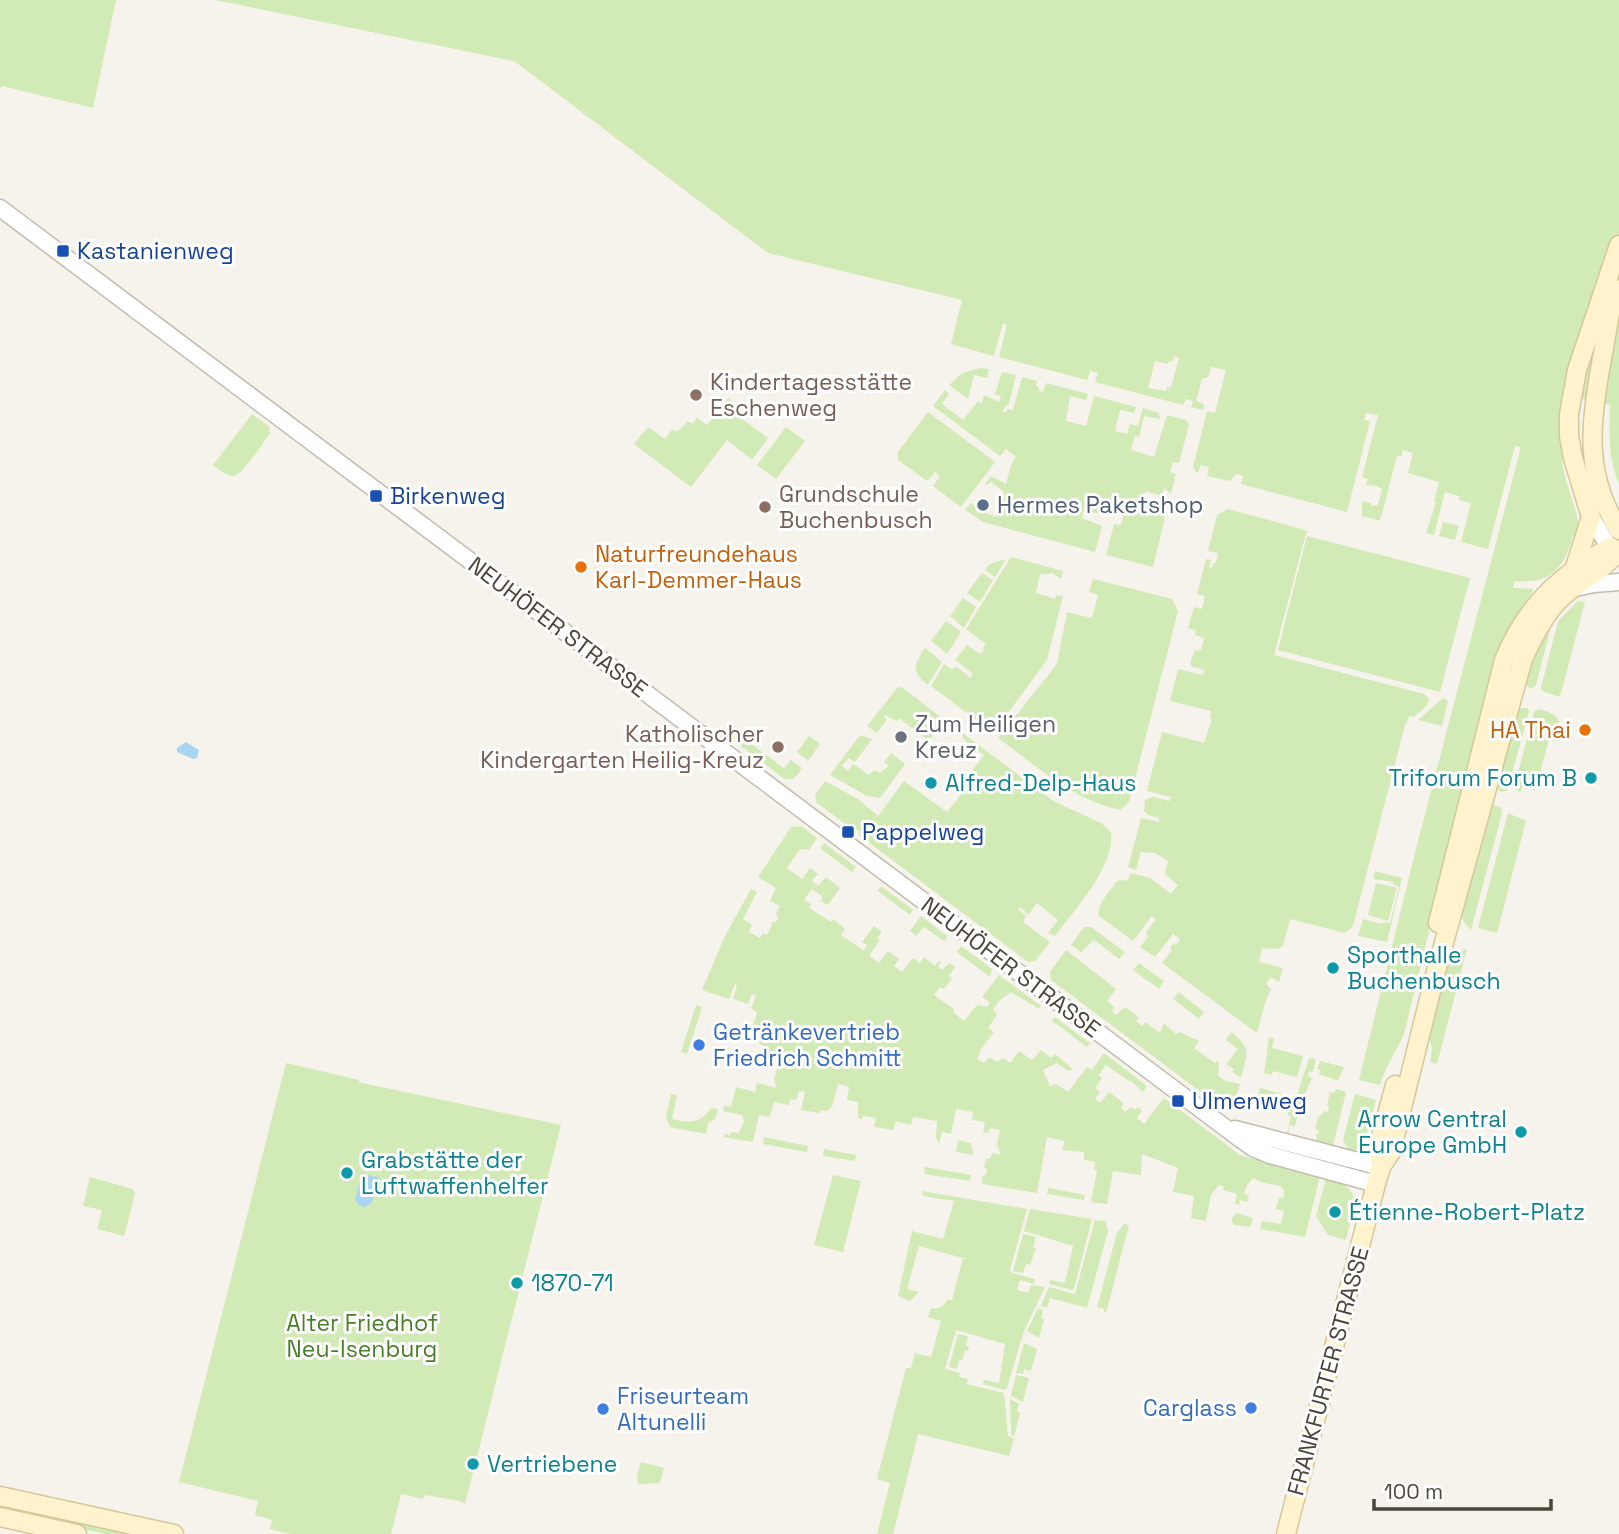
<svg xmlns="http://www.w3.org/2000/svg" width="1619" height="1534" viewBox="0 0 1619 1534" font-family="'Space Grotesk',sans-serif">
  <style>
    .green { fill: #d2eab5; fill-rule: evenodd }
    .water { fill: #a9d4f2 }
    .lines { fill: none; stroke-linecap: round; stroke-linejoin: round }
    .tertiary-casing { stroke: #c2bbae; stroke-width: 19 }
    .secondary-casing { stroke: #d6c79b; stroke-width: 21 }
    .tertiary { stroke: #fff; stroke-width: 16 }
    .secondary { stroke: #fff3cd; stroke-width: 18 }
    .transit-dot { fill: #1a4fb4; stroke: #fff; stroke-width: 2.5 }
    .education-dot { fill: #8d6e63; stroke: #fff; stroke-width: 2.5 }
    .service-dot { fill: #5c6f8a; stroke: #fff; stroke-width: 2.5 }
    .food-dot { fill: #e8710a; stroke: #fff; stroke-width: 2.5 }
    .worship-dot { fill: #6b7280; stroke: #fff; stroke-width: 2.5 }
    .culture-dot { fill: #0f9aa8; stroke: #fff; stroke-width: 2.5 }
    .shop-dot { fill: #3f7fe0; stroke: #fff; stroke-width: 2.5 }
    .labels { text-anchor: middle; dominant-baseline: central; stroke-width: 6; stroke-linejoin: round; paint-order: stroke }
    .transit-label { font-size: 23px; fill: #164399; stroke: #fff; text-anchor: start }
    .education-label { font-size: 23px; fill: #785e54; stroke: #fff; text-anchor: start }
    .service-label { font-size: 23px; fill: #4e5e75; stroke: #fff; text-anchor: start }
    .food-label { font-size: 23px; fill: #c56008; stroke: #fff; text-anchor: start }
    .street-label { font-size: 23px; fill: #4b4439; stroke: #fff }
    .worship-label { font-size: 23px; fill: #5b616d; stroke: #fff; text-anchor: start }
    .culture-label { font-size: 23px; fill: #0d838f; stroke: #fff; text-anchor: start }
    .shop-label { font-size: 23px; fill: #366cbe; stroke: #fff; text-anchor: start }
    .park-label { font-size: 23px; fill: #4a7f2a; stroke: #fff }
  </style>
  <rect width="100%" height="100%" fill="#f6f3ec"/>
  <g class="green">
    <polygon points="0,0 116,0 93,108 2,86 0,89"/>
    <path d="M215 0H1619V484C1608 458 1609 433 1610 405L1567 395C1563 421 1559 446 1564 472 1569 494 1579 514 1580 537L1573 535C1565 568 1549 585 1514 581L1513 588 1534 589 1508 631 1495 659 1404 1034C1396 1052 1385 1067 1380 1085L1359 1080 1418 841 1521 447 1515 446 1488 549 1461 542 1471 503 1459 500V496L1445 492 1434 535 1426 533 1436 502 1434 501 1439 482 1408 473 1413 453 1403 450 1401 456H1397L1380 521 1362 516V501L1371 503V506L1378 505 1382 489 1377 486 1366 485 1368 479 1362 477 1378 415 1366 413 1364 420 1370 421 1347 512 1241 484 1243 476 1236 474 1230 481 1207 476 1209 467 1201 465 1198 473 1196 472 1193 467 1207 411 1215 413 1226 370 1211 367 1208 377 1202 379 1196 401 1204 404 1203 410 1191 407 1193 401 1186 399 1183 405 1095 382 1098 373 1090 371 1087 380 999 357 1007 325 1003 323 994 356 951 344 962 300 768 253 514 61ZM1174 356 1179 358 1171 387H1167L1166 391 1148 388 1155 361 1168 364 1169 361 1173 362Z"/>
    <polygon points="980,368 989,369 987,378 974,375 968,399 949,385 962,373"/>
    <polygon points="1002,372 1016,375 1009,403 1002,411 1005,413 1007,409 1013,410 1022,377 1037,381 1036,386 1039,387 1039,391 1043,392 1046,383 1088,394 1086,400 1070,396 1066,421 1086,426 1094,396 1136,407 1134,413 1120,410 1115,431 1127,434 1130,424 1138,426 1143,408 1159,413 1160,419 1144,416 1139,437 1135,436 1131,450 1154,457 1167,415 1186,420 1189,425 1179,463 1173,462 1170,472 1176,474 1171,494 1164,488 1162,496 1145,491 1142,502 1167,509 1153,567 1106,555 1114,524 1121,525 1126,504 1109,500 1104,515 1084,510 1082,518 1102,526 1095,552 983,522 965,510 971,503 977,508 976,511 979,513 981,511 996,517 999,508 995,506 1004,492 991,482 987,485 985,484 991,476 1006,484 1011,465 1016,457 1006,449 1000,456 933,406 945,390 949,394 942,404 963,420 977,402 982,403 984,395 999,402 1001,396 995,394"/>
    <polygon points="728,398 746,412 742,419 768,438 752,460 727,440 691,487 634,444 648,427 665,439 672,429 677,432 688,421 692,424 697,418 707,425"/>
    <polygon points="928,412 995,462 961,507 933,486 940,476 935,472 927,481 898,460 898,452"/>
    <path d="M252 414 269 426 270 433C263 442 244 475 233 476 226 476 218 469 213 465Z"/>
    <polygon points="786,427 805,441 776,479 757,465"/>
    <path d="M1228 509 1308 531 1306 533 1274 655 1424 694 1429 699 1427 705 1414 717 1410 716 1405 725 1353 926 1345 933 1290 919 1283 946 1277 949 1262 948 1259 962 1283 968 1279 982 1271 977 1266 984 1271 989 1265 1003 1257 1033 1162 963 1172 950 1170 948 1174 943 1176 945 1180 939 1173 934 1155 957 1140 947 1148 937 1146 932 1156 919 1152 916 1133 941 1099 916C1097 903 1110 891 1117 881L1128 880 1131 873 1150 878 1171 894 1178 885 1165 874 1168 861 1155 853 1141 852 1136 870 1128 867 1141 818 1159 822V818L1148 815 1144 811 1145 800 1152 797 1170 801 1171 797 1147 791 1162 732 1204 743 1212 719 1210 718 1211 711 1170 701 1178 669 1203 675 1204 670 1191 666V660L1195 650 1201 651 1204 638 1195 635 1196 630 1188 628 1194 607 1202 609 1205 596 1197 594 1206 559 1211 560 1209 567 1212 568 1213 563H1216L1218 553 1208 551 1217 515Z"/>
    <polygon points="1443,522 1459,526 1455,540 1439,536"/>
    <polygon points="1307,536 1470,578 1440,692 1278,650"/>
    <polygon points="1011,557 1063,571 1061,579 1051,572 1050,574 1040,574 1036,593 1055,599 1056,595 1063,596 1047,660 993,733 931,686 944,664 952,670 955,666 971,678 972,673 955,660 967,645 980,654 984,650 982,649 986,644 966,629"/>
    <polygon points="1006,559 995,577 985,570 990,564"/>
    <polygon points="982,573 993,580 980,602 967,593"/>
    <path d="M1093 579 1172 599 1178 611 1129 802 1121 810C1074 801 1035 765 998 738L1057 664 1067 612 1092 618 1098 595 1089 592Z"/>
    <polygon points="963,598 976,607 964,628 950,616"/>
    <polygon points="1578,601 1585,602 1560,697 1542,691 1541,688 1558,621"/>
    <polygon points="946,621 961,632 947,654 931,641"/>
    <polygon points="1550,622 1552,623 1536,685 1531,689 1524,683 1528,659"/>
    <path d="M925 648 942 662 928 685C911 673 914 664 925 648Z"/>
    <polygon points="898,687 903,688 943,719 929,741 899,718 896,721 885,715 884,717 887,719 877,733 867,726"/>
    <polygon points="1443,698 1448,701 1442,726 1418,720"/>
    <polygon points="1522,708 1528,708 1529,712 1507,791 1501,792 1494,787 1515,712"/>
    <path d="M1538 709C1561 715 1562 719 1557 742L1549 740 1535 791 1525 784 1520 792 1514 788 1534 712Z"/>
    <path d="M734 731 784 768 791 760 802 768C797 776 793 782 783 778L729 737Z"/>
    <path d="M961 732 1055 802 1101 823 1111 832C1115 867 1075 909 1055 936L1048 933 1058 920 1037 903 1028 915 1020 907 1018 909 1026 916 1023 922 1050 942 1035 961 1028 962 859 835 860 832 850 824H845L816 802 815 795 825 781 858 799 878 816 904 781 947 812 963 792 959 788 984 755 964 740Z"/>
    <polygon points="860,735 872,739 855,762 848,758 842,766 848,771 853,764 869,775 874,770 879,773 889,766 884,762 891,753 905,764 880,798 867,796 830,775"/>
    <polygon points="809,736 820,744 808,761 797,752"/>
    <polygon points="1492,805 1501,807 1502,813 1471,930 1464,922 1460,912 1488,807"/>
    <polygon points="1508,813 1526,821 1497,933 1478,928"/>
    <polygon points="801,826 817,838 809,850 800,849 787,868 802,879 810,868 818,874 812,881 818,886 826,877 840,888 828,905 821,901 823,897 812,889 804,900 811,904 809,908 831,922 833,919 845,929 841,935 864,951 867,945 862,942 874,926 882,932 877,938 880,940 869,956 879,963 888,951 899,959 894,966 902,972 913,958 920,963 924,957 935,966 939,961 941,962 938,966 942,970 949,963 955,967 949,976 952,979 944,989 940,987 934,995 954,1009 954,1013 964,1021 977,1005 987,1007 990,1003 982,997 999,975 1041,1006 1039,1009 1011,992 1000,1000 993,1009 997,1015 988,1028 994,1032 979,1052 980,1053 977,1059 984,1063 990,1057 996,1062 1003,1058 1010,1063 1019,1051 1032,1060 1041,1050 1051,1058 1055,1054 1073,1069 1068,1071 1057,1063 1043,1070 1050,1086 1056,1084 1068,1092 1087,1067 1092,1070 1104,1053 1147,1086 1143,1092 1130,1080 1129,1081 1106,1065 1099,1075 1102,1078 1095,1088 1100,1092 1095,1099 1100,1103 1109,1092 1124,1103 1121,1108 1125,1112 1131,1107 1135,1110 1138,1107 1142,1111 1137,1118 1144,1124 1164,1098 1240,1155 1320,1176 1305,1237 1260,1229 1262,1221 1281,1224 1284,1211 1276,1209 1279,1197 1284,1198 1284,1190 1280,1186 1260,1182 1253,1178 1247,1185 1244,1194 1249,1196 1247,1202 1240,1200 1239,1205 1235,1204 1237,1194 1223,1190 1224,1187 1219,1185 1211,1195 1206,1221 1191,1218 1194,1196 1173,1192 1178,1168 1142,1154 1141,1175 1113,1171 1107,1204 1091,1202 1097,1170 1094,1169 1095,1162 1084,1160 1084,1152 1062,1150 1064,1141 1047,1137 1037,1193 982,1184 983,1175 986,1175 987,1169 984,1168 986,1158 989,1159 993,1153 1001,1155 997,1145 1000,1130 990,1128 988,1133 983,1132 985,1122 972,1120 973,1112 956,1109 951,1134 942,1132 939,1144 936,1138 937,1121 913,1117 911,1125 895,1121 894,1130 874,1127 876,1118 863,1116 862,1119 858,1118 858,1102 847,1100 849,1087 838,1084 832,1106 827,1111 820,1110 819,1113 801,1110 805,1092 799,1091 796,1100 790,1099 789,1105 774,1102 770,1117 759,1115 753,1142 724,1137 725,1134 730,1135 731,1132 739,1133 744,1121 742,1115 723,1111 724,1106 731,1107 736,1087 755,1092 757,1083 776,1088 774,1078 780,1059 760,1052 763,1045 759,1044 761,1036 751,1033 757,1012 751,1009 756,995 752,994 748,1004 733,999 737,985 735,984 729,999 702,990 725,936 751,889 757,892 743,919 752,925 749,932 760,938 763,933 767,935 773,922 776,922 778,918 776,913 780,906 770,901 776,888 758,877 791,827"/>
    <polygon points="824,843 856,867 852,872 820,848"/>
    <polygon points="1375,871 1402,878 1387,942 1358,936 1363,919 1382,924 1383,922 1390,923 1399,887 1393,884 1393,882 1373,879"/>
    <polygon points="1376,883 1397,888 1388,921 1368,915"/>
    <polygon points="881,886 913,910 910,915 878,891"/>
    <polygon points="921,916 948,937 944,941 924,927 916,936 910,931"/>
    <polygon points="1084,927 1091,927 1125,952 1119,959 1094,940 1081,952 1071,945"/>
    <polygon points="961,946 992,969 990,977 957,952"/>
    <polygon points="1467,949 1437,1064 1430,1062 1432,1048 1428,1034 1448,957"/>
    <polygon points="1066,950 1116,989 1107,1001 1114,1007 1112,1011 1116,1015 1125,1007 1139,1017 1136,1021 1142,1026 1145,1022 1160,1033 1164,1023 1176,1034 1180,1032 1199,1041 1194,1048 1215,1063 1218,1061 1219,1063 1218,1076 1226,1081 1240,1084 1234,1105 1221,1107 1051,980 1050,972"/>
    <polygon points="1139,963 1164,981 1159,989 1133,970"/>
    <polygon points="1179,992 1204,1012 1199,1019 1173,999"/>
    <polygon points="696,1005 702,1007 687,1054 681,1052"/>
    <polygon points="1055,1017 1090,1043 1087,1047 1052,1021"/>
    <path d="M1231 1032C1253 1049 1247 1054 1241 1078L1232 1072 1234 1069 1226 1064 1238 1049 1226 1040Z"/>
    <polygon points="1269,1037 1274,1039 1272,1048 1303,1056 1297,1077 1273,1071 1271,1075 1264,1073"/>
    <polygon points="1309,1058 1316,1059 1313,1072 1309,1071 1308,1076 1312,1078 1300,1105 1296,1104 1294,1111 1298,1113 1295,1126 1290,1125 1288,1133 1292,1136 1287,1134 1291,1116 1288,1115 1288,1111 1284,1110 1285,1105 1270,1101 1268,1106 1264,1105 1263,1108 1255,1106 1260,1088 1296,1098"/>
    <polygon points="1320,1061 1344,1067 1338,1081 1319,1074 1320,1070 1317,1069"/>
    <polygon points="286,1063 359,1080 359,1082 367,1084 561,1125 465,1504 460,1501 425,1495 423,1499 401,1494 391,1534 291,1534 270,1529 272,1520 255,1515 258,1501 179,1482"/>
    <polygon points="1336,1089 1346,1092 1333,1146 1316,1142 1317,1136 1314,1135 1318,1134 1319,1130 1315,1129 1318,1118 1324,1111 1328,1112 1329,1106 1327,1105 1330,1092 1334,1093"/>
    <path d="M671 1094 677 1095 672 1119C689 1123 701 1124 711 1108L718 1109 715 1119 708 1123 706 1134 670 1127 666 1118Z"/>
    <polygon points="1355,1094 1376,1100 1363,1147 1360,1150 1349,1150 1343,1140"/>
    <polygon points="764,1137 808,1146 807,1152 763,1144"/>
    <polygon points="958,1140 971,1143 973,1155 956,1152"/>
    <polygon points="824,1149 856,1155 855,1161 823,1156"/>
    <polygon points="925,1167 971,1175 970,1181 924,1174"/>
    <polygon points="833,1175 861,1181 843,1252 814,1245"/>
    <polygon points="90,1177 133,1189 135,1194 124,1236 97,1229 102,1210 83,1206"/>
    <path d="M1326 1178C1366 1188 1354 1208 1346 1240L1328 1235 1316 1216Z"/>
    <polygon points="1048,1188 1085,1195 1084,1200 1047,1194"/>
    <path d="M922 1191 1027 1209 1010 1270 1012 1273 1035 1279 1034 1284 1020 1280 1017 1290 1028 1293 1031 1285 1045 1287 1024 1331 1007 1388 1005 1390 983 1384 984 1380 999 1383 1005 1344 956 1330 945 1369 960 1373 959 1377 968 1379 967 1384 1004 1393 1008 1436 1014 1439 1009 1456 918 1434 893 1534H877L890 1483 877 1479 906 1368H911L915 1353 931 1357 941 1321 928 1317 931 1308C939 1310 943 1307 947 1300H952L963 1258 919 1246 907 1289 919 1292 910 1301 898 1296 912 1231 943 1239 954 1201 923 1196Z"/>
    <polygon points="1030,1209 1092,1219 1074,1289 1072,1290 1049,1284 1050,1280 1065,1283 1073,1246 1024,1231"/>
    <polygon points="1237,1213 1253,1218 1250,1227 1234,1225 1231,1219"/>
    <polygon points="1095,1220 1105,1221 1108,1231 1087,1308 1050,1298 1047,1308 1041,1306 1049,1287 1075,1294"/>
    <polygon points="1124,1224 1129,1225 1106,1313 1104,1312 1104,1309 1097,1307 1117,1233"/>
    <polygon points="1023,1234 1036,1237 1033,1247 1036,1248 1030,1265 1026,1264 1023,1273 1013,1271"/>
    <polygon points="1038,1308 1043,1310 1041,1318 1044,1319 1039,1338 1027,1331"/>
    <polygon points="958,1334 968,1336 966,1346 969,1347 968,1351 965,1350 962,1361 959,1360 957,1369 949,1367"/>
    <polygon points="1024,1343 1037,1349 1031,1371 1024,1369 1023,1374 1016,1373"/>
    <polygon points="1016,1375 1029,1378 1023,1402 1011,1396"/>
    <polygon points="1010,1399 1019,1404 1017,1412 1020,1413 1014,1437 1011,1434"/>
    <polygon points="641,1462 664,1468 660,1483 638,1484 637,1476"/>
    <polygon points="0,1502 131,1531 133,1534 106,1534 0,1511"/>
  </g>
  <g class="water">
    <polygon points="186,742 199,750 197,758 193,759 177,752 177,748"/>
    <polygon points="362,1173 379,1178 372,1202 365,1207 360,1206 355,1200"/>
  </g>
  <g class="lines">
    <defs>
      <g id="tertiary">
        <polyline points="0,208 1239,1138 1253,1148 1270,1155 1376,1184"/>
        <polyline points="1591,517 1615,557"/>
        <polyline points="1575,588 1594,584 1619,582"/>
        <polyline points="1235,1129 1381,1167"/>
      </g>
      <g id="secondary">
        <path d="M1615 289C1609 314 1606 339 1601 364 1590 424 1584 475 1619 530"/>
        <polyline points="1574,570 1591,517 1573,458 1569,436 1569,414 1577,370 1619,245"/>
        <path d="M1438 923 1504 660C1526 606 1561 574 1611 547"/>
        <polyline points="1381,1167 1378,1148 1395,1085"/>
        <polyline points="0,1496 174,1534"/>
        <polyline points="0,1517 77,1534"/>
        <path d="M1286 1534 1376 1184 1381 1167 1391 1152 1435 975 1523 659C1532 639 1542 619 1556 603 1575 582 1603 572 1619 550"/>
      </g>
    </defs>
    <use href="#tertiary" class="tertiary-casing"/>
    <use href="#secondary" class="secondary-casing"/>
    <use href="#tertiary" class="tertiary"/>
    <use href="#secondary" class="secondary"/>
  </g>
  <g class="transit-dot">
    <rect x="56" y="244" width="14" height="14" rx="3.5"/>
    <rect x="369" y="489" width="14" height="14" rx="3.5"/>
    <rect x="841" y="825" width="14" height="14" rx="3.5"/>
    <rect x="1171" y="1094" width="14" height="14" rx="3.5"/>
  </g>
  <g class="education-dot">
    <circle cx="696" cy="395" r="7"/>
    <circle cx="765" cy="507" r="7"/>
    <circle cx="778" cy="747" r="7"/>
  </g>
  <circle class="service-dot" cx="983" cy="505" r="7"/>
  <g class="food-dot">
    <circle cx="581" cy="567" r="7"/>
    <circle cx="1585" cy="730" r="7"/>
  </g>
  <circle class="worship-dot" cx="901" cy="737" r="7"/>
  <g class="culture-dot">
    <circle cx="1591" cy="778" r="7"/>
    <circle cx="931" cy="783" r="7"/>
    <circle cx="1333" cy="968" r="7"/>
    <circle cx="1521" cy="1132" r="7"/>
    <circle cx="347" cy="1173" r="7"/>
    <circle cx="1335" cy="1212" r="7"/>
    <circle cx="517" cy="1283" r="7"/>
    <circle cx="473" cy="1464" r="7"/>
  </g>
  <g class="shop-dot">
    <circle cx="699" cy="1045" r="7"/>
    <circle cx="1251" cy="1408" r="7"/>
    <circle cx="603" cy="1409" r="7"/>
  </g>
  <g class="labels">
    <g class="transit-label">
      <text x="77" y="251">Kastanienweg</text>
      <text x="390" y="496">Birkenweg</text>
      <text x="862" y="832">Pappelweg</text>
      <text x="1192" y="1101">Ulmenweg</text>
    </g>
    <g class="education-label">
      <text x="710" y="382">Kindertagesstätte<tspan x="710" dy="26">Eschenweg</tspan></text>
      <text x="779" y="494">Grundschule<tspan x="779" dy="26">Buchenbusch</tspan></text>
      <text x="764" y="734" text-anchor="end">Katholischer<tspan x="764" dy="26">Kindergarten Heilig-Kreuz</tspan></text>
    </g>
    <g class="service-label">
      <text x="997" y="505">Hermes Paketshop</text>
    </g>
    <g class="food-label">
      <text x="595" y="554">Naturfreundehaus<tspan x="595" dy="26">Karl-Demmer-Haus</tspan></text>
      <text x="1571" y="730" text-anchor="end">HA Thai</text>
    </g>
    <g class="street-label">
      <text transform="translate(558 627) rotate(37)">NEUHÖFER STRASSE</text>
      <text transform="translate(1011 967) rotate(37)">NEUHÖFER STRASSE</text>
      <text transform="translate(1328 1371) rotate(-75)">FRANKFURTER STRASSE</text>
    </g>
    <g class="worship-label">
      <text x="915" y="724">Zum Heiligen<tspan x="915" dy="26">Kreuz</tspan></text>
    </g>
    <g class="culture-label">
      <text x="1577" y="778" text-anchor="end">Triforum Forum B</text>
      <text x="945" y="783">Alfred-Delp-Haus</text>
      <text x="1347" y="955">Sporthalle<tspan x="1347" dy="26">Buchenbusch</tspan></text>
      <text x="1507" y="1119" text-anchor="end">Arrow Central<tspan x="1507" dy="26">Europe GmbH</tspan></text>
      <text x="361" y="1160">Grabstätte der<tspan x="361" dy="26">Luftwaffenhelfer</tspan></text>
      <text x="1349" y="1212">Étienne-Robert-Platz</text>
      <text x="531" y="1283">1870-71</text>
      <text x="487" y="1464">Vertriebene</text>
    </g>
    <g class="shop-label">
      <text x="713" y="1032">Getränkevertrieb<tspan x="713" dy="26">Friedrich Schmitt</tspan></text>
      <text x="617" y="1396">Friseurteam<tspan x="617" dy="26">Altunelli</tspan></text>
      <text x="1237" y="1408" text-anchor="end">Carglass</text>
    </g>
    <g class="park-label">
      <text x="362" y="1323">Alter Friedhof<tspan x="362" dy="26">Neu-Isenburg</tspan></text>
    </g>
  </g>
  <path d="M1374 1499v10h177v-10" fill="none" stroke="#4b4439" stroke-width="3.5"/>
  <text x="1384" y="1499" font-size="21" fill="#4b4439" stroke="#ffffff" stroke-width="5" paint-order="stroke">100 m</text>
</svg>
